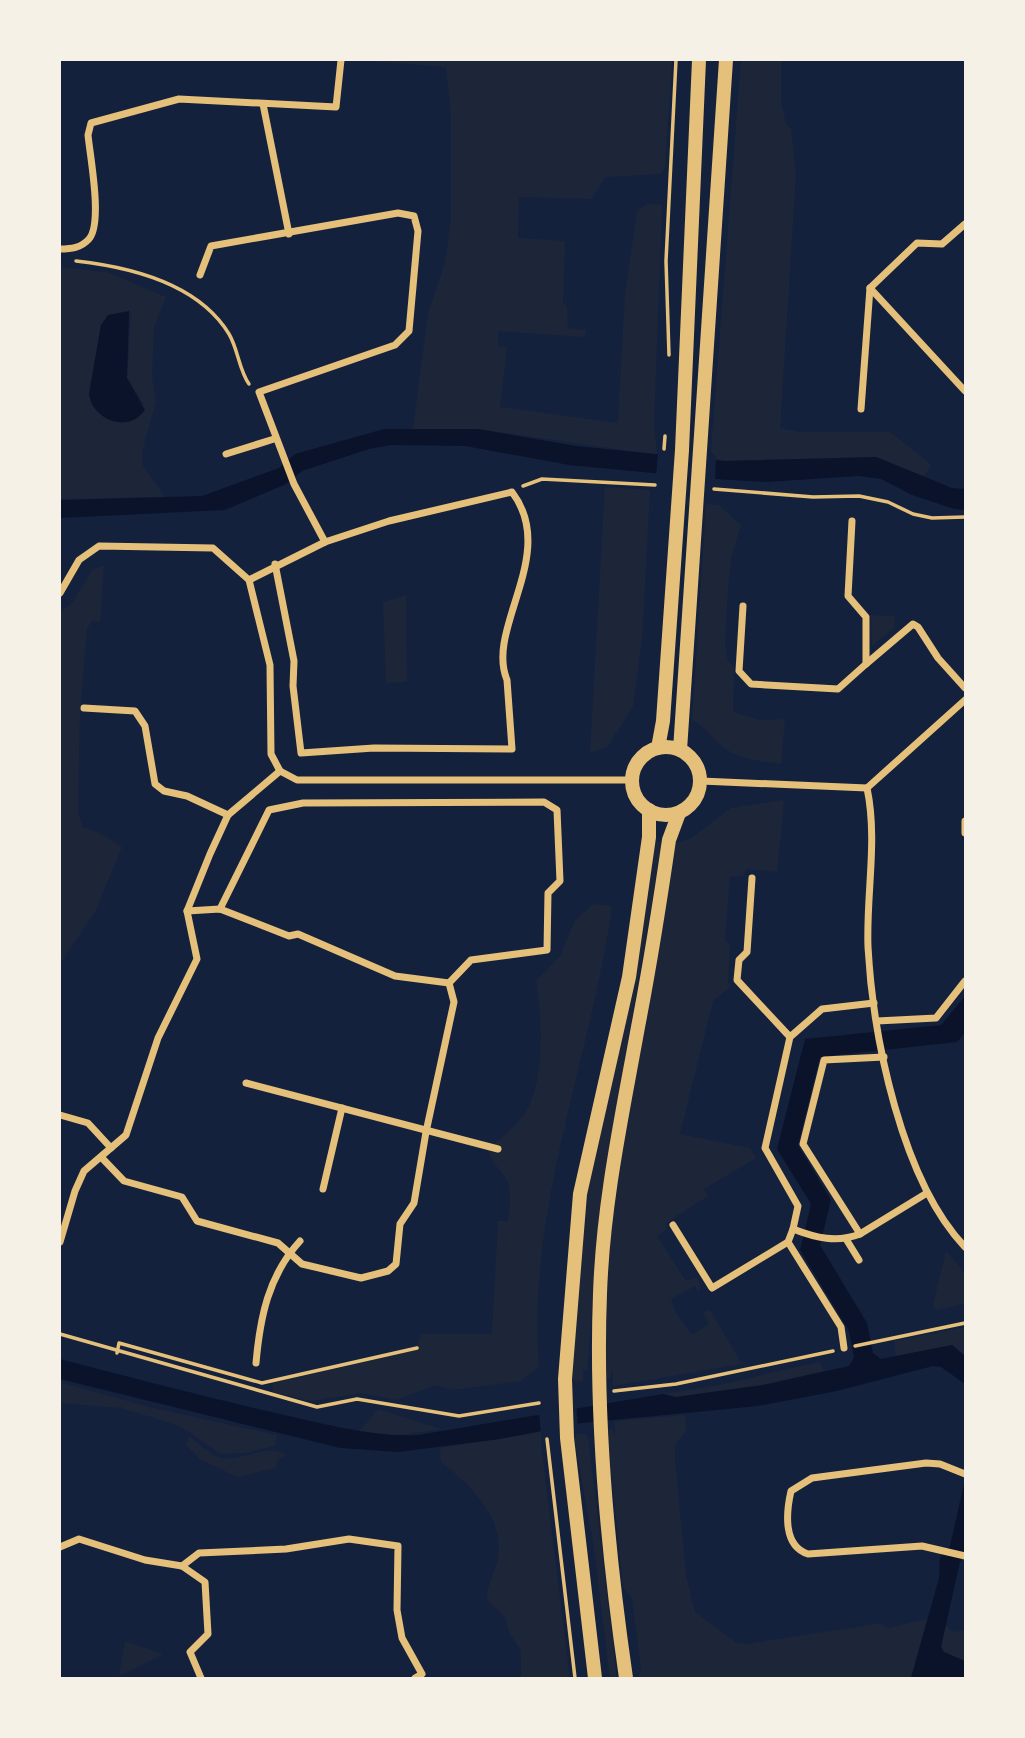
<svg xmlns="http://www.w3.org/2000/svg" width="1025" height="1738" viewBox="0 0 1025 1738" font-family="Cabin,sans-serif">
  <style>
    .green { fill: #1d2539; fill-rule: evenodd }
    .water { fill: #0b132b }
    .pier { fill: #14213d }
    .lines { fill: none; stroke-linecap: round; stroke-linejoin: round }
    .path { stroke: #e5c07b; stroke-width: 3.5 }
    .minor { stroke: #e5c07b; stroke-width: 7 }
    .secondary { stroke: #e5c07b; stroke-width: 14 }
  </style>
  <rect width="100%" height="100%" fill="#14213d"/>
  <g class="green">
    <polygon points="354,60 672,60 665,168 661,174 605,177 592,199 519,197 518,238 565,241 563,303 567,306 568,328 586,330 585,337 498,331 498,346 507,347 500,407 618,423 625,294 637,212 648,203 662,205 654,425 657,455 478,429 413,429 428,313 445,263 451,220 451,116 446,67"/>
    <polygon points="741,60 781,60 781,101 786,123 791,129 796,174 780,428 799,432 890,432 932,465 923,476 876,457 725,461 716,459 711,451"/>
    <path d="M60 267 107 272 166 297 154 327 152 377 156 401 142 452 143 466 165 497 60 499ZM131 313 127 378 144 404 97 412 91 404 89 394 101 325Z"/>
    <polygon points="605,487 650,490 642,638 633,707 607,747 590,753"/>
    <path d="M706 504 719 505 741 525 731 558 728 588 725 644 728 661 734 667 733 712 760 720 785 719 781 764C763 761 741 760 726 749 713 741 707 727 692 720Z"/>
    <polygon points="104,566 100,622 93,620 87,628 80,712 78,812 83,827 98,832 122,847 95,912 60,964 60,613 73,602 93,569"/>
    <polygon points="406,595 407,682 386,683 383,602"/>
    <polygon points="871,615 895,616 894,628 872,646"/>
    <path d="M784 800 777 872 746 869 743 876 730 877 725 939 730 945 728 983 732 985 713 1001 680 1134 750 1148 756 1158 704 1189 708 1196 666 1223 667 1229 657 1236 686 1281 697 1277 701 1288 698 1292 695 1286 671 1299 676 1313 692 1335 709 1324 703 1313 710 1310 742 1364 613 1386V1369L610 1378H605C606 1296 610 1214 624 1133 640 1036 662 941 675 843L691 838 731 808Z"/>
    <polygon points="655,842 662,843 602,1193 587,1370 583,1370 583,1381 576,1382 571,1379 586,1200"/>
    <path d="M593 904 612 906C591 1058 526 1211 539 1366L521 1381 453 1390 435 1385 397 1400 361 1393 312 1401 272 1392 273 1383 416 1350 421 1334H492L498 1221H508C509 1207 513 1192 506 1179 500 1167 491 1165 488 1150 502 1136 521 1124 529 1106 545 1070 542 1018 536 981L560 956 575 920Z"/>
    <polygon points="946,1251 965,1273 965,1303 937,1310 933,1305"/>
    <polygon points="965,1327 965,1355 952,1345 896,1356 894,1341"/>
    <polygon points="819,1362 824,1371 763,1385 676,1397 663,1394 719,1385"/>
    <polygon points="60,1382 149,1407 277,1435 275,1446 245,1453 221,1454 181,1427 158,1419 120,1408 60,1403"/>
    <polygon points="378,1409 441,1429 394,1436 360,1431"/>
    <polygon points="685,1415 686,1431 675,1445 675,1460 686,1575 695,1612 737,1643 746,1644 882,1623 888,1628 927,1619 911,1678 638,1678 641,1668 632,1598 623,1587 607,1430 612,1429 615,1436 615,1421"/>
    <path d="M541 1432V1445L570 1678H521V1651L509 1632 505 1617 487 1600C486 1587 495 1571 498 1558 505 1517 469 1484 441 1462L440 1448Z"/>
    <polygon points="578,1434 585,1434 588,1437 617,1678 610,1678 594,1548 574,1437"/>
    <path d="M189 1436C199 1443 209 1455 221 1458 242 1462 268 1442 286 1455L278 1459 276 1468 237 1477 200 1459 186 1445Z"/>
    <polygon points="945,1625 953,1632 965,1630 965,1661 943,1652 941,1637"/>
    <polygon points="125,1641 163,1654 119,1676"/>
  </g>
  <g class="water">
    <path d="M129 311 127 378 145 410C128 434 93 420 89 394L101 325 108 315Z"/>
    <polygon points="384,429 478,429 576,446 725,461 876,457 952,488 965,489 965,510 954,509 912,495 881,479 859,476 766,482 715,479 569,465 465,446 391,445 369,449 302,471 286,484 225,510 60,518 60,500 202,496 279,468 295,454"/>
    <path d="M965 996V1033L957 1042 820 1057 798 1145 831 1200 820 1245 867 1323 873 1353 881 1359 952 1345 965 1356V1384L941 1367 933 1366 837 1391 758 1406 582 1423 500 1439 398 1452 340 1448 60 1379V1359C133 1378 206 1397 280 1414 325 1424 371 1437 418 1435L663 1394 676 1397 763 1385 849 1366 854 1358 849 1331 800 1250 811 1204 777 1149 805 1039 941 1025Z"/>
    <polygon points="965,1479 965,1555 960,1562 941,1647 944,1652 965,1661 965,1678 911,1678 939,1578 940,1557 950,1546"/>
  </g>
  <g class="pier">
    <polygon points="658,452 716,456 715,482 656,478"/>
    <polygon points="576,1403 578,1428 541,1435 539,1411"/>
  </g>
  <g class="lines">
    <g class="path">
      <path d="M76 261C130 267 198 283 229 334 238 349 239 370 249 384"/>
      <polyline points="669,355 666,261 676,60"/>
      <polyline points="664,449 665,436"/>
      <polyline points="523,486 542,479 655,485"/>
      <polyline points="714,489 813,497 859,496 888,502 913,514 932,518 965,517"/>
      <polyline points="60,1334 317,1407 357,1399 459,1416 539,1403"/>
      <polyline points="855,1346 965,1323"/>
      <polyline points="117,1353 119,1343 262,1383 417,1348"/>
      <polyline points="614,1391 676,1384 833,1351"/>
      <polyline points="547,1439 575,1678"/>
    </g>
    <g class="minor">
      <polyline points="263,104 289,234"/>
      <polyline points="965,224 942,244 917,243 870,288 965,391"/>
      <path d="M60 249C71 249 81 248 89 239 103 223 90 156 88 135L91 123 179 99 336 107 341 60"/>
      <path d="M200 275 211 246 398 213 414 216 418 231 409 331 395 345 259 392 294 484 325 542 389 521 512 492C559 554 485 628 507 680L512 749 374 748 301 753 293 686 294 661 275 564"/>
      <polyline points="861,409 870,288"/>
      <polyline points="226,454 274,439"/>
      <polyline points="249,580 325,542"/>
      <polyline points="60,593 79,560 99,546 213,548 249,580 270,665 271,754 280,771"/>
      <polyline points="743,606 739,671 751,684 838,689 866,664 866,617 848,596 852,521"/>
      <polyline points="866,664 913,624 918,627 938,658 965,688"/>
      <polyline points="84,708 135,711 145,726 155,784 164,791 187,796 228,815"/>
      <polyline points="701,781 867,788"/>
      <path d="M867 788C878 840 866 894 868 947 873 1038 902 1181 965 1247"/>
      <polyline points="867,788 965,700"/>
      <polyline points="965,821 965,833"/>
      <polyline points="752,878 747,952 739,960 737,980 790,1037"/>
      <polyline points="220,909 269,810 303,803 544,802 557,810 560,881 548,893 547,950 471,960 449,983"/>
      <polyline points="877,1021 936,1018 965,981"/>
      <polyline points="246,1083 498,1149"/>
      <polyline points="60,1115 88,1123 111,1148"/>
      <polyline points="101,1157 124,1181 182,1197 197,1221 278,1243 302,1264 361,1278 388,1271 396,1264 400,1224 414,1203 426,1132 454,1002 449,983 395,976 298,934 289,936 220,909 187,911"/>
      <polyline points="323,1189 342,1108"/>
      <path d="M673 1225 712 1288 788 1242 793 1229C816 1238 837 1243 860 1234L803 1144 824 1060 884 1057"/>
      <polyline points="793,1229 798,1206 765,1148 790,1037 822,1009 874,1003"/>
      <polyline points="860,1234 927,1193"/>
      <polyline points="846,1239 859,1260"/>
      <polyline points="60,1242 75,1191 84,1171 126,1135 158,1038 197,959 187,911 210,854 228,815 280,771 297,780 631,780"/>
      <polyline points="788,1242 841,1327 844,1348"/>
      <path d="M256 1363C260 1318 268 1276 300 1241"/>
      <path d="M965 1474 940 1464 926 1463 812 1478 791 1491C786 1513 783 1546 808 1554L922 1546 965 1556"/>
      <polyline points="60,1547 79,1539 145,1560 182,1566"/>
      <polyline points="201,1678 190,1652 208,1634 205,1582 182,1566 199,1553 286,1549 349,1539 398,1546 397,1610 402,1638 422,1674 415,1678"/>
    </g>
    <g class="secondary">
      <circle cx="666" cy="781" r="34"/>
      <polyline points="658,748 663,721 682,450 699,60"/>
      <polyline points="680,750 726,60"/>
      <polyline points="595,1678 567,1438 565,1379 580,1194 629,977 649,837 649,810"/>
      <path d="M626 1678C608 1554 595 1420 600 1294 603 1203 622 1116 638 1027 650 965 660 902 669 840L679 813"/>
    </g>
  </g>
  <rect width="1025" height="1738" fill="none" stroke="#f6f1e7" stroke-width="122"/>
</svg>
